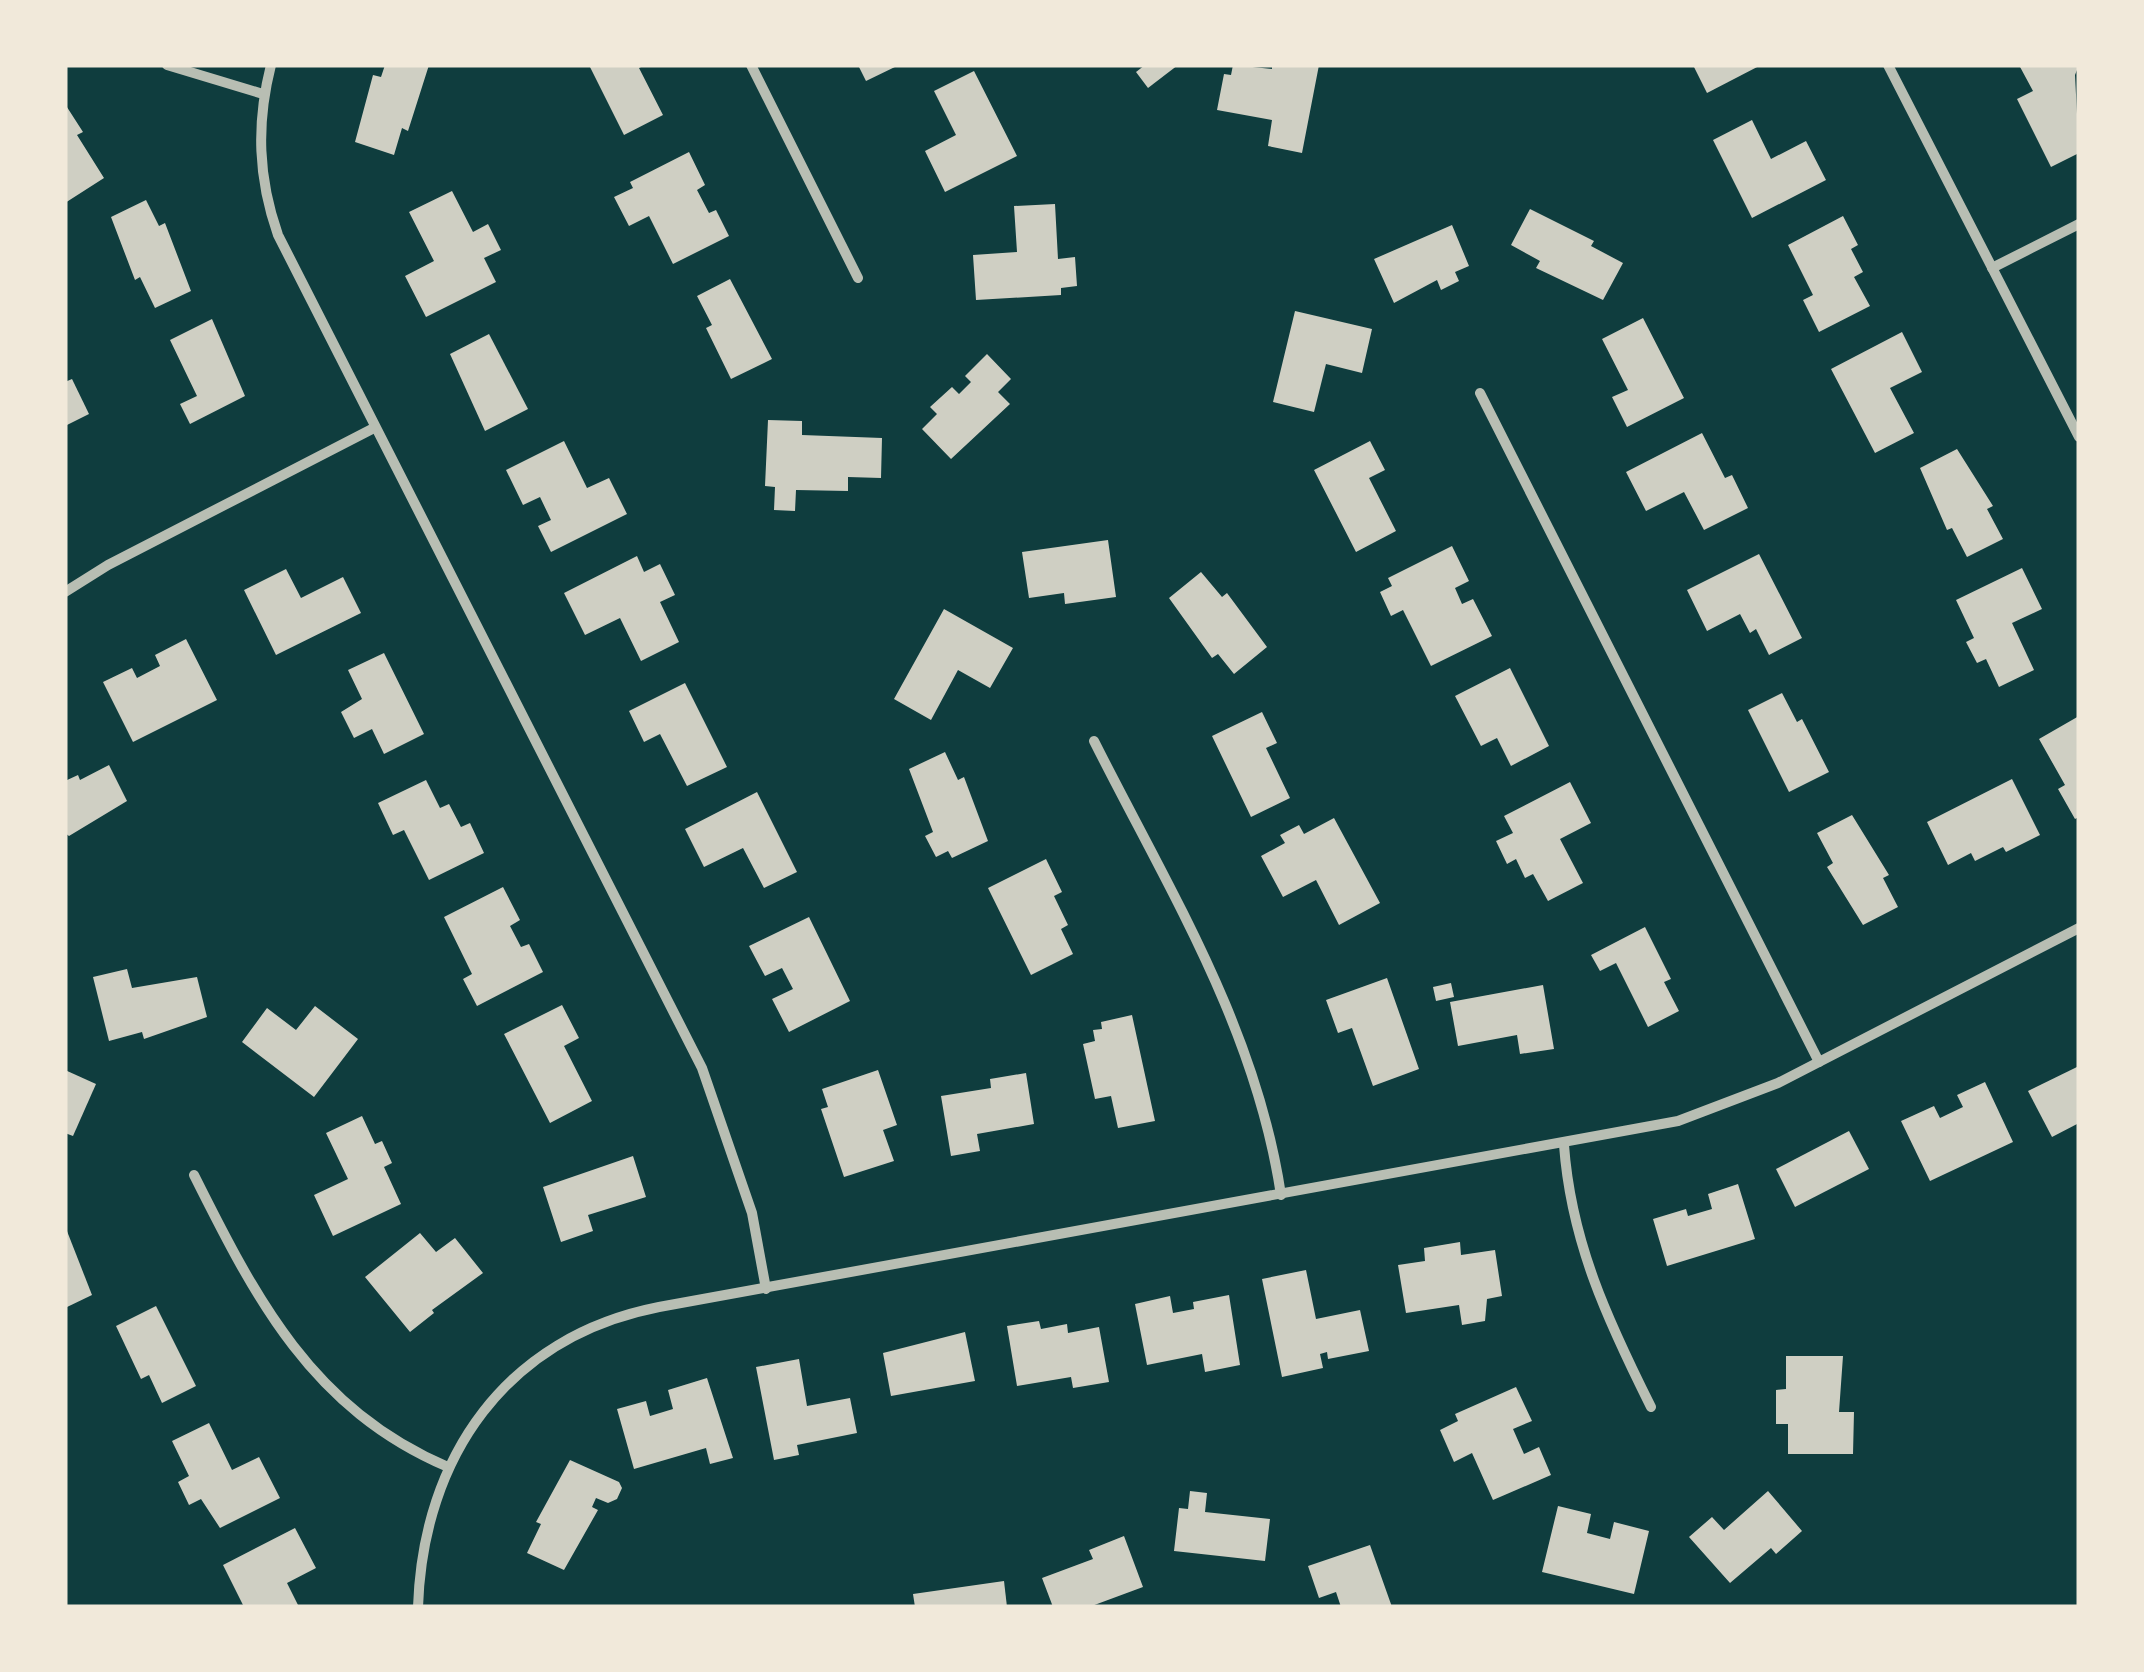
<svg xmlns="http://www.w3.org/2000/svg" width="2144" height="1672" viewBox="0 0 2144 1672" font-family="'PT Sans Narrow',sans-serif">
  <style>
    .building { fill: #cfcfc3 }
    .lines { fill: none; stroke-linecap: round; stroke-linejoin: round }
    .minor { stroke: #b8beb3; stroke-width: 10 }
  </style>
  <rect width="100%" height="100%" fill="#0f3d3e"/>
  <g class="building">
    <polygon points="385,65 429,65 408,131 402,128 394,155 355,142 373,75 381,77"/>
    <polygon points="589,65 645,65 639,68 663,115 624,135"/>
    <polygon points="858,65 899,65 866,81"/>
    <polygon points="1145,65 1178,65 1148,88 1136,72"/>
    <polygon points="1233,65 1272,69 1272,65 1319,65 1302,153 1268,146 1272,120 1217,110 1224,74 1231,75"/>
    <polygon points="1693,65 1761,65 1707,93"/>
    <polygon points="2019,65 2079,65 2075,75 2079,153 2051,167 2017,99 2033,91"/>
    <polygon points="974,71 1017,156 945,192 925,151 956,135 934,91"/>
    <polygon points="65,104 83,132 77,135 104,178 65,203"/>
    <polygon points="1752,120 1771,159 1806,141 1826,180 1752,218 1713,140"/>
    <polygon points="689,152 705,185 697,190 709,213 716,210 729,236 673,264 649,216 629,226 614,197 633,188 630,182"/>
    <polygon points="452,191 473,232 488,224 501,250 484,258 496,282 426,317 405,276 434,261 409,212"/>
    <polygon points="146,200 159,226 165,223 191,291 155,308 140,277 135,280 111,217"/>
    <polygon points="1055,204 1058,259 1075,257 1077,286 1061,288 1061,295 976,300 973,255 1017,252 1014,206"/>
    <polygon points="1530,209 1594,241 1591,246 1623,263 1603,300 1536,268 1540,261 1511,245"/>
    <polygon points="1843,216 1858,245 1851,249 1863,272 1854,277 1870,306 1819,332 1803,300 1813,295 1788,245"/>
    <polygon points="1452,225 1469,266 1455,272 1459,281 1441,290 1437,280 1394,303 1374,259"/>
    <polygon points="730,279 772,359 731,379 706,328 712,325 697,296"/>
    <polygon points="1295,311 1372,329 1362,373 1326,364 1314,412 1273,402"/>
    <polygon points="1643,318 1684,398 1627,427 1612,397 1628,390 1602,339"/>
    <polygon points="212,319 245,396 190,424 180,404 197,396 170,340"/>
    <polygon points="1902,332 1922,372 1890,388 1914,433 1875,453 1831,369"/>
    <polygon points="489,334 528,409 485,431 450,354"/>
    <polygon points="987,354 1011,379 998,392 1010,404 951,459 922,429 937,414 930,407 952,387 959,394 971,382 965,376"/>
    <polygon points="72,379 89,414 65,426 65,382"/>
    <polygon points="768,420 802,421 802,435 882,438 881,478 848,477 848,491 796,490 795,511 774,510 775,487 765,486"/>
    <polygon points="1702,433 1725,478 1732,475 1748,508 1704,530 1684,492 1646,511 1626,472"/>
    <polygon points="564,441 587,488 609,478 627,514 551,552 538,526 551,520 540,497 523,505 506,470"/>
    <polygon points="1370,441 1385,470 1369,478 1396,531 1356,552 1314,470"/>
    <polygon points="1957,449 1993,506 1987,509 2003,539 1967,557 1952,528 1947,530 1920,468"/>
    <polygon points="1108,540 1116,597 1065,604 1064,593 1029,598 1022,552"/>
    <polygon points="1452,546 1469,581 1455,588 1462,604 1473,599 1492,636 1431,666 1403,610 1391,616 1380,592 1392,586 1388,578"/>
    <polygon points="1759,554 1802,638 1769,655 1756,629 1750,633 1740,614 1707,631 1687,590"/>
    <polygon points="637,556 644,572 660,564 675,595 660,602 679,642 641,661 620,618 585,635 564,593"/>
    <polygon points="2022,568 2042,609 2012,623 2034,670 1999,687 1986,659 1977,663 1966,642 1974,638 1956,600"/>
    <polygon points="286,569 301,598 343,577 361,613 276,655 244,590"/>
    <polygon points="1201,572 1222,597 1227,593 1267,647 1234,674 1218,654 1212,658 1169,598"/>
    <polygon points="944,609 1013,648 990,688 958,670 931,720 894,699"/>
    <polygon points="186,639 217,700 133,742 103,682 132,668 137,678 160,666 155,655"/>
    <polygon points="384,653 424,734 384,754 372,729 354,738 341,712 362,699 348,670"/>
    <polygon points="1510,668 1549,746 1511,766 1497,738 1481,746 1455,696"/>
    <polygon points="685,683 727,767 687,786 660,734 644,742 629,711"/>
    <polygon points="1782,693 1797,722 1802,719 1829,772 1789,792 1748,710"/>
    <polygon points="1262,712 1277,743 1266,748 1290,798 1251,817 1212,736"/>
    <polygon points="2079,716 2079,817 2075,819 2058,789 2065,785 2039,739"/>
    <polygon points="945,752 958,780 964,777 988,841 952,858 948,851 936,857 925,836 933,832 909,769"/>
    <polygon points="109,765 127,801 69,836 65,833 65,781 78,775 80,780"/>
    <polygon points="2012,779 2040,835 2006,852 2003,847 1975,861 1971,853 1948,865 1927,822"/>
    <polygon points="426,780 440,808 449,804 461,827 470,823 484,853 429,880 404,830 393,835 378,803"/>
    <polygon points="1570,782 1591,823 1560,839 1583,883 1548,901 1533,874 1525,878 1516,859 1507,864 1496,841 1513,833 1504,816"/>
    <polygon points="757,792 797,872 764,888 743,848 704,867 685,829"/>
    <polygon points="1852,815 1889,875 1883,878 1898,907 1863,925 1827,867 1833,863 1817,833"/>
    <polygon points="1334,818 1380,903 1339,925 1316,880 1283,897 1261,856 1285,843 1280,835 1299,825 1304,834"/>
    <polygon points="1046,859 1062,892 1054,896 1068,925 1061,929 1073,954 1031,975 988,888"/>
    <polygon points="503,887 520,920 510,926 521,947 529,944 543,972 477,1006 463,979 472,974 444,917"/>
    <polygon points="809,917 850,1001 789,1032 772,999 793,989 782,968 765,976 749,946"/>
    <polygon points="1645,927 1671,979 1664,982 1679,1011 1648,1027 1616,963 1600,971 1591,955"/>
    <polygon points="127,969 132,988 197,977 207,1017 144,1039 142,1032 109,1041 93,977"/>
    <polygon points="1387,978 1419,1069 1373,1086 1352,1028 1338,1033 1326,1000"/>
    <polygon points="1451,983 1454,997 1436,1001 1433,987"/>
    <polygon points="1543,985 1554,1049 1520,1054 1517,1035 1458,1046 1450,1002"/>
    <polygon points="562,1005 579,1038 564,1046 592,1101 550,1123 504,1034"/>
    <polygon points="315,1006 358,1039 314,1097 242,1042 267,1008 296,1030"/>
    <polygon points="1132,1015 1155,1121 1118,1128 1111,1096 1095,1099 1083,1044 1095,1041 1093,1030 1102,1029 1101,1022"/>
    <polygon points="2079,1066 2079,1123 2052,1137 2028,1091"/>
    <polygon points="65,1070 96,1084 73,1136 65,1133"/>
    <polygon points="878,1070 897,1125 883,1130 894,1161 844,1177 821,1109 828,1107 822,1089"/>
    <polygon points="1026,1073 1034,1124 977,1134 980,1151 951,1156 941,1096 991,1088 990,1079"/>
    <polygon points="1985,1082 2013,1142 1930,1181 1901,1121 1934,1106 1940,1118 1963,1107 1957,1095"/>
    <polygon points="362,1116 375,1144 382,1141 392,1163 384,1167 401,1204 333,1236 314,1195 348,1179 326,1133"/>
    <polygon points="1849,1131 1869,1169 1795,1207 1776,1169"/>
    <polygon points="633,1156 646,1197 588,1215 593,1231 561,1242 543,1187"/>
    <polygon points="1738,1184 1755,1239 1667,1266 1653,1219 1686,1209 1688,1216 1712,1209 1708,1194"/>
    <polygon points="65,1226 92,1295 65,1308"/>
    <polygon points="420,1233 436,1252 455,1238 483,1273 432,1310 434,1313 410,1332 365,1277"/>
    <polygon points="1460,1242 1461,1255 1495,1250 1502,1296 1487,1299 1485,1321 1462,1325 1459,1305 1406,1313 1398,1265 1425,1261 1424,1248"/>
    <polygon points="1306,1270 1316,1319 1360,1310 1369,1351 1328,1359 1327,1352 1320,1354 1323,1368 1282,1377 1262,1279"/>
    <polygon points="1229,1295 1240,1365 1205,1372 1202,1354 1147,1365 1135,1304 1170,1296 1173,1313 1194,1309 1193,1302"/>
    <polygon points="156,1306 196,1386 162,1403 149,1375 141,1379 116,1326"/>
    <polygon points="1039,1321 1041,1329 1067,1324 1068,1333 1099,1327 1109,1382 1073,1388 1071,1377 1017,1386 1007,1326"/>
    <polygon points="965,1332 975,1381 891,1396 883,1353"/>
    <polygon points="1786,1356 1843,1356 1839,1412 1854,1412 1853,1454 1788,1454 1788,1424 1776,1424 1776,1390 1786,1389"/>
    <polygon points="799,1359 807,1406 850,1398 857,1433 797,1445 799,1455 774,1460 756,1367"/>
    <polygon points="707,1378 733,1458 710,1464 706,1448 634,1469 617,1409 646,1401 650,1416 673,1409 668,1390"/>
    <polygon points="1516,1387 1532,1421 1513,1429 1524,1454 1539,1447 1551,1475 1493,1500 1472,1453 1454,1462 1440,1430 1458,1421 1455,1414"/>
    <polygon points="209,1423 232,1470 259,1457 280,1498 220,1528 201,1499 189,1505 178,1482 189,1476 172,1441"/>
    <polygon points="570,1460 619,1482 622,1488 617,1499 608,1503 596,1498 592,1507 598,1510 564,1570 527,1553 541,1524 536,1522"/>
    <polygon points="1190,1491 1207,1493 1205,1512 1270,1519 1265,1561 1174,1551 1179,1508 1188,1509"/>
    <polygon points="1768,1491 1802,1531 1776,1554 1771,1548 1730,1583 1689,1537 1712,1517 1724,1530"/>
    <polygon points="1558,1506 1591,1514 1587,1533 1610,1539 1614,1522 1649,1531 1634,1594 1542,1572"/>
    <polygon points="295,1528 316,1568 287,1583 299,1607 244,1607 223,1565"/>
    <polygon points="1124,1536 1143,1587 1089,1607 1053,1607 1042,1578 1093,1559 1089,1550"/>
    <polygon points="1370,1545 1392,1607 1341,1607 1336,1592 1319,1598 1308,1566"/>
    <polygon points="1004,1581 1007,1607 915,1607 913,1594"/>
  </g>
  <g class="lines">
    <g class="minor">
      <polyline points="167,65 263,94"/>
      <path d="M271 65C256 124 258 178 278 235L702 1068 752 1213 766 1289"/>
      <polyline points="751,65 858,278"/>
      <polyline points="1888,65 2079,437"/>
      <polyline points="1992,268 2079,224"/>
      <polyline points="1480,393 1819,1062"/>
      <polyline points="65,592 108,565 374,428"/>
      <path d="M1094 741C1169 890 1256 1028 1281 1195"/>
      <path d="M1564 1145C1571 1242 1608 1321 1651 1407"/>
      <path d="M194 1175C256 1299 312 1409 448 1467"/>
      <path d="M418 1607C423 1457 506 1337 659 1307L1678 1121 1778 1083 2079 928"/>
    </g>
  </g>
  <rect width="2144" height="1672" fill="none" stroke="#f1e9da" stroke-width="135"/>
</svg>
